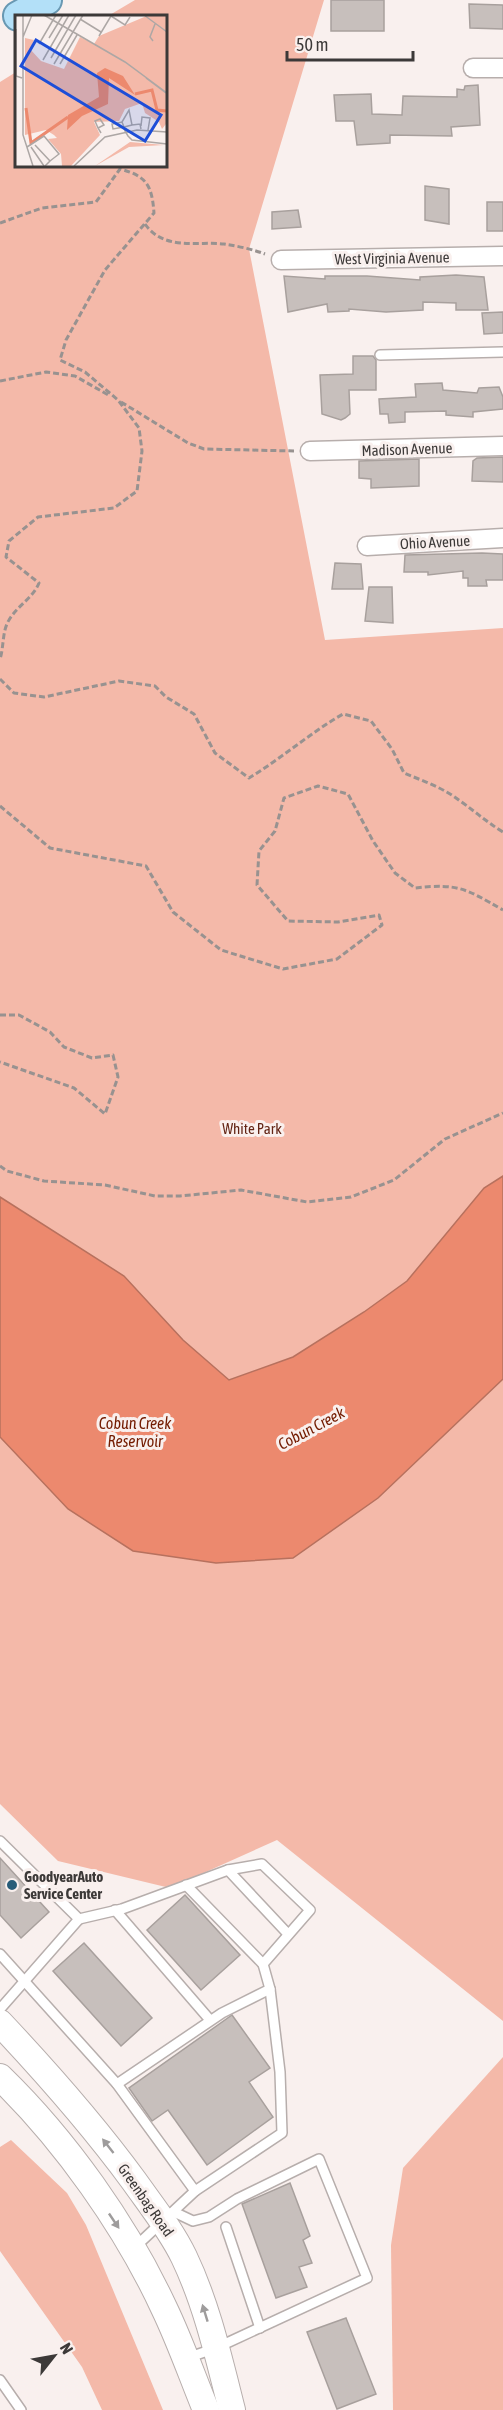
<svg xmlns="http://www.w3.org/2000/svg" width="503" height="2410" viewBox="0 0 503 2410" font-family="'Asap Condensed',sans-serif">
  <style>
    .green { fill: #f4b9a9 }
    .water { fill: #ec896e; stroke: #b7715e; stroke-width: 1.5 }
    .building { fill: #c7bfbc; stroke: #a8a09d; stroke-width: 1.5 }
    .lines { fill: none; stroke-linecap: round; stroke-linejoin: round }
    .lane-casing { stroke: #b7aeac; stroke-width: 12 }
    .street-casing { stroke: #b7aeac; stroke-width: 21 }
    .secondary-casing { stroke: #b7aeac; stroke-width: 28 }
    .primary-casing { stroke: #6998b2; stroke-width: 32 }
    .path { stroke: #989290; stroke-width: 3; stroke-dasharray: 6 3; stroke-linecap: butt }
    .lane { stroke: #fff; stroke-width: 9 }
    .street { stroke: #fff; stroke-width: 18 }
    .secondary { stroke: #fff; stroke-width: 26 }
    .primary { stroke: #b3e0f8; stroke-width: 28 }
    .oneway { fill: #9e9c9c }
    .poi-dot { fill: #285d79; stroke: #f9f0ee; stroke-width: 2 }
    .labels { text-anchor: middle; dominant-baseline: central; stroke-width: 6; stroke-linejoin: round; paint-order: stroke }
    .street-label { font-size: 15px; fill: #3c3938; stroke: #f9f0ee }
    .park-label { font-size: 15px; fill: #632515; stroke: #f9f0ee }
    .poi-label { font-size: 15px; font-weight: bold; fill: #3c3938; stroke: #f9f0ee; text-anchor: start }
    .water-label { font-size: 16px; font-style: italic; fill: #731b00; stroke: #f9f0ee }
    .inset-river { fill: none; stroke: #ec896e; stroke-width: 3 }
    .inset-road { fill: none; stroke: #ada7a5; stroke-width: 1.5 }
    .view { fill: #1d4ed8; fill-opacity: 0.15; stroke: #1d4ed8; stroke-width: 3 }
    .inset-edge { fill: none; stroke: #3c3938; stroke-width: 3 }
  </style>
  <rect width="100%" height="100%" fill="#f9f0ee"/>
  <g class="green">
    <polygon points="135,0 324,0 249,249 325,640 503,628 503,2021 277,1840 170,1888 58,1861 0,1804 0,82 16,72 16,165 165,165 165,16 108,16"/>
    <polygon points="503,2057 503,2410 393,2410 391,2245 403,2168"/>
    <polygon points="11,2140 67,2193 86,2225 163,2410 102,2410 82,2367 0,2251 0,2147"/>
  </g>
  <polygon class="water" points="503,1176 503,1379 378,1498 293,1558 216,1563 133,1551 68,1509 0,1437 0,1197 124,1276 183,1340 229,1380 293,1357 364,1312 407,1281 484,1188"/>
  <g class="building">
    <rect x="331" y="0" width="53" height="31"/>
    <polygon points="469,4 503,5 503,29 470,28"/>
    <polygon points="478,85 480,125 451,127 452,136 390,135 390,143 357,145 354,121 336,121 334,95 371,94 372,114 402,115 403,96 457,97 457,89 464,90 465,86"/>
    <polygon points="425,186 449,189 449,224 425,220"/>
    <rect x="487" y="202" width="16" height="29"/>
    <polygon points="298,210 301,227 272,229 272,212"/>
    <polygon points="456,275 484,277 488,310 456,310 456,303 423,302 423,310 386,312 349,309 349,311 328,312 327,304 288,312 284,276 325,279 325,276 367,276 420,280 420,277"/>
    <polygon points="503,312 503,333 484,334 482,313"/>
    <polygon points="353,356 373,356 376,360 376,390 349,390 350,414 345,418 341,420 322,414 320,375 353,374"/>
    <polygon points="442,383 443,390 477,393 479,388 499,387 503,397 503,409 473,412 473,417 446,415 446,411 405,412 405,422 389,423 388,414 380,414 379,399 416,397 415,384"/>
    <polygon points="503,457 503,482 472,481 473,461 477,458"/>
    <polygon points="419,459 419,486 371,488 371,479 359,478 359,461"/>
    <polygon points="482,553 503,554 503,580 486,580 487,586 468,586 468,578 463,578 463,571 428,575 428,572 404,572 405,555"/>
    <polygon points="335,563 361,564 363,589 332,589"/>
    <polygon points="369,587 392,587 393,623 365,621"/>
    <polygon points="0,1858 49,1912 21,1938 0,1915"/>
    <polygon points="185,1895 240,1955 201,1990 147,1930"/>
    <polygon points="84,1943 152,2018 121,2046 53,1971"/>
    <polygon points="232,2015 270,2068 249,2082 273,2117 207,2165 168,2110 152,2121 129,2088"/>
    <polygon points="290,2183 310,2236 303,2240 312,2263 299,2267 307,2287 276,2298 242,2204"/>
    <polygon points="346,2318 376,2394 337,2409 307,2332"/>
  </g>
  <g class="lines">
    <defs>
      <g id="lane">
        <polyline points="380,355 503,352"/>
        <polyline points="0,1841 79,1919 0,2009"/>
        <polyline points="228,1870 288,1934"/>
        <polyline points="186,1885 263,1964"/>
        <polyline points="115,1910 210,2020"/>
        <polyline points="79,1919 122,1909 228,1870 262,1864 310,1910 263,1964 270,1989 222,2013 117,2084"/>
        <polyline points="0,1954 117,2084 195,2191 134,2248"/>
        <polyline points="195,2191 282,2133 280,2072 270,1989"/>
        <polyline points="174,2212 193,2221 209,2217 237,2199 319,2159 367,2278 216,2348 187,2358"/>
        <polyline points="226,2227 260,2328"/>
        <polyline points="0,2380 21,2410"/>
      </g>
      <g id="street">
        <polyline points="473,68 503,68"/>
        <polyline points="281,260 503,256"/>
        <polyline points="310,451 503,446"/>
        <polyline points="367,546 503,538"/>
      </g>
      <g id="secondary">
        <path d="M0 2023C48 2074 93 2125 134 2181 151 2205 171 2230 184 2257 207 2305 219 2359 232 2410"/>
        <path d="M0 2077C65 2140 126 2226 164 2308 180 2341 192 2376 206 2410"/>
      </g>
      <polyline id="primary" points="18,16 47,0"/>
    </defs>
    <use href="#lane" class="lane-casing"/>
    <use href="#street" class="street-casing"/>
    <use href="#secondary" class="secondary-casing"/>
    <use href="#primary" class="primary-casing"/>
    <g class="path">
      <path d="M0 223 42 208 96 202 120 169C147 176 152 186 154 213L105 270 66 340 60 360 85 372 118 400 139 428 142 451 137 491 114 508 38 517 9 541 6 557 39 583C33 598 18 605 9 620 2 631 4 647 0 659"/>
      <path d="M145 224C164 251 196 241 224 244 237 246 252 249 265 254"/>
      <polyline points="0,381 46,372 75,376 110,396"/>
      <polyline points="121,402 188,443 204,449 294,451"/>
      <path d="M0 679 14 693 44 697 119 681 155 686 166 697 194 714 215 753 249 778C282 758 310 733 343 714L371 721 392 749 404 773C423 781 444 788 460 801 476 812 485 821 503 832"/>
      <path d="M0 806 50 848 146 866 173 912 221 950 283 969 337 959 382 925 379 915 338 922 288 921 257 885 259 851 275 831 284 798 318 786 348 794 373 841 395 873 415 888C459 883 466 889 503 910"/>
      <polyline points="0,1015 19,1015 50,1032 64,1047 92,1058 113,1055 118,1077 105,1114 74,1088 0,1062"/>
      <polyline points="0,1166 7,1171 44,1181 105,1185 155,1196 180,1196 241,1190 307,1202 351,1197 394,1180 445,1139 503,1113"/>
    </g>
    <use href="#lane" class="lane"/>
    <use href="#street" class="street"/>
    <use href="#secondary" class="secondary"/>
    <use href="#primary" class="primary"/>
  </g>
  <defs><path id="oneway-solid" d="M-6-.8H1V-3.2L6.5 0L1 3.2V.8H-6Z" transform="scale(1.5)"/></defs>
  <g class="oneway">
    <use href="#oneway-solid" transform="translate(108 2146) rotate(-128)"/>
    <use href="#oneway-solid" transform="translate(114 2221) rotate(56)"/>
    <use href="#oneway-solid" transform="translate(205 2313) rotate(-107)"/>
  </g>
  <circle class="poi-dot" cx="12" cy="1885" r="6"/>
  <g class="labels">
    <g class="street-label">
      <text transform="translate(392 258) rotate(-1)">West Virginia Avenue</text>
      <text transform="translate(407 449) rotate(-2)">Madison Avenue</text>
      <text transform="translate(435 542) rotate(-3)">Ohio Avenue</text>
      <text transform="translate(146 2200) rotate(55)">Greenbag Road</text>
    </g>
    <g class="park-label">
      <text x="252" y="1128">White Park</text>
    </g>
    <g class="poi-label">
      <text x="24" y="1876">GoodyearAuto<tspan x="24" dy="17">Service Center</tspan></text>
    </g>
    <g class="water-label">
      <text x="135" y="1423">Cobun Creek<tspan x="135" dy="18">Reservoir</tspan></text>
      <text transform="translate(311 1428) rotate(-28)">Cobun Creek</text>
    </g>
  </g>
  <g transform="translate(15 15)">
    <rect width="152" height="152" fill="#f9f0ee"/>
    <path d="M134 0H151V109L147 114 144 107 130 98 127 88 110 94 104 106 79 107 85 120 56 151H47L46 139 33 124 42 123 39 120 31 115 10 120V23L19 25 15 34 26 46 49 54 65 22 79 29 84 21ZM115 127 149 130 114 132 80 151Z" fill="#f4b9a9"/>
    <path d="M90 53 108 61 120 80 94 63 93 89 67 101 52 115 53 100 84 82 82 58Z" fill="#ec896e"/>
    <path class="inset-river" d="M120 79 137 75 142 95 152 96M11 93 16 128 53 102"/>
    <path class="inset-road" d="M8 0V120L18 151M29 0 110 47 152 78M129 0 152 17M96 1 110 10 115 2M65 4 86 17M1 14V61L7 63M84 21 96 1M8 22 17 0M34 23 48 0M138 26 135 22 140 9M24 29 41 0M36 43 61 0M28 45 54 0M39 49 68 0M45 49 62 20M131 63 151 78M107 107 114 95 117 110M126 111 127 102 135 103 133 115M83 113 89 110 85 104 80 106 83 113 86 118M126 114 125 109 117 110 109 112 98 114 97 109 107 107 109 112 110 116 113 121 117 125 152 129M20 130 35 146 30 151M12 132 29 121 44 139 35 146M16 132 29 151M59 151 90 122 122 115 152 117"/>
    <path class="view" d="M21 25 146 100 130 126 6 51Z"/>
    <rect width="152" height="152" class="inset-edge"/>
  </g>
  <g transform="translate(54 2356) rotate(59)" stroke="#f9f0ee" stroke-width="4.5" paint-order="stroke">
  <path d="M0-4.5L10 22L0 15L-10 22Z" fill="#3c3938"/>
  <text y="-9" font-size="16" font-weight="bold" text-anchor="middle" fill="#3c3938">N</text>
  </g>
  <path d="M287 51v9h126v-9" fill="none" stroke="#3c3938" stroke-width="3"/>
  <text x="296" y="51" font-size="18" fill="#3c3938" stroke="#f9f0ee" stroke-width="4.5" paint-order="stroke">50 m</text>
</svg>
